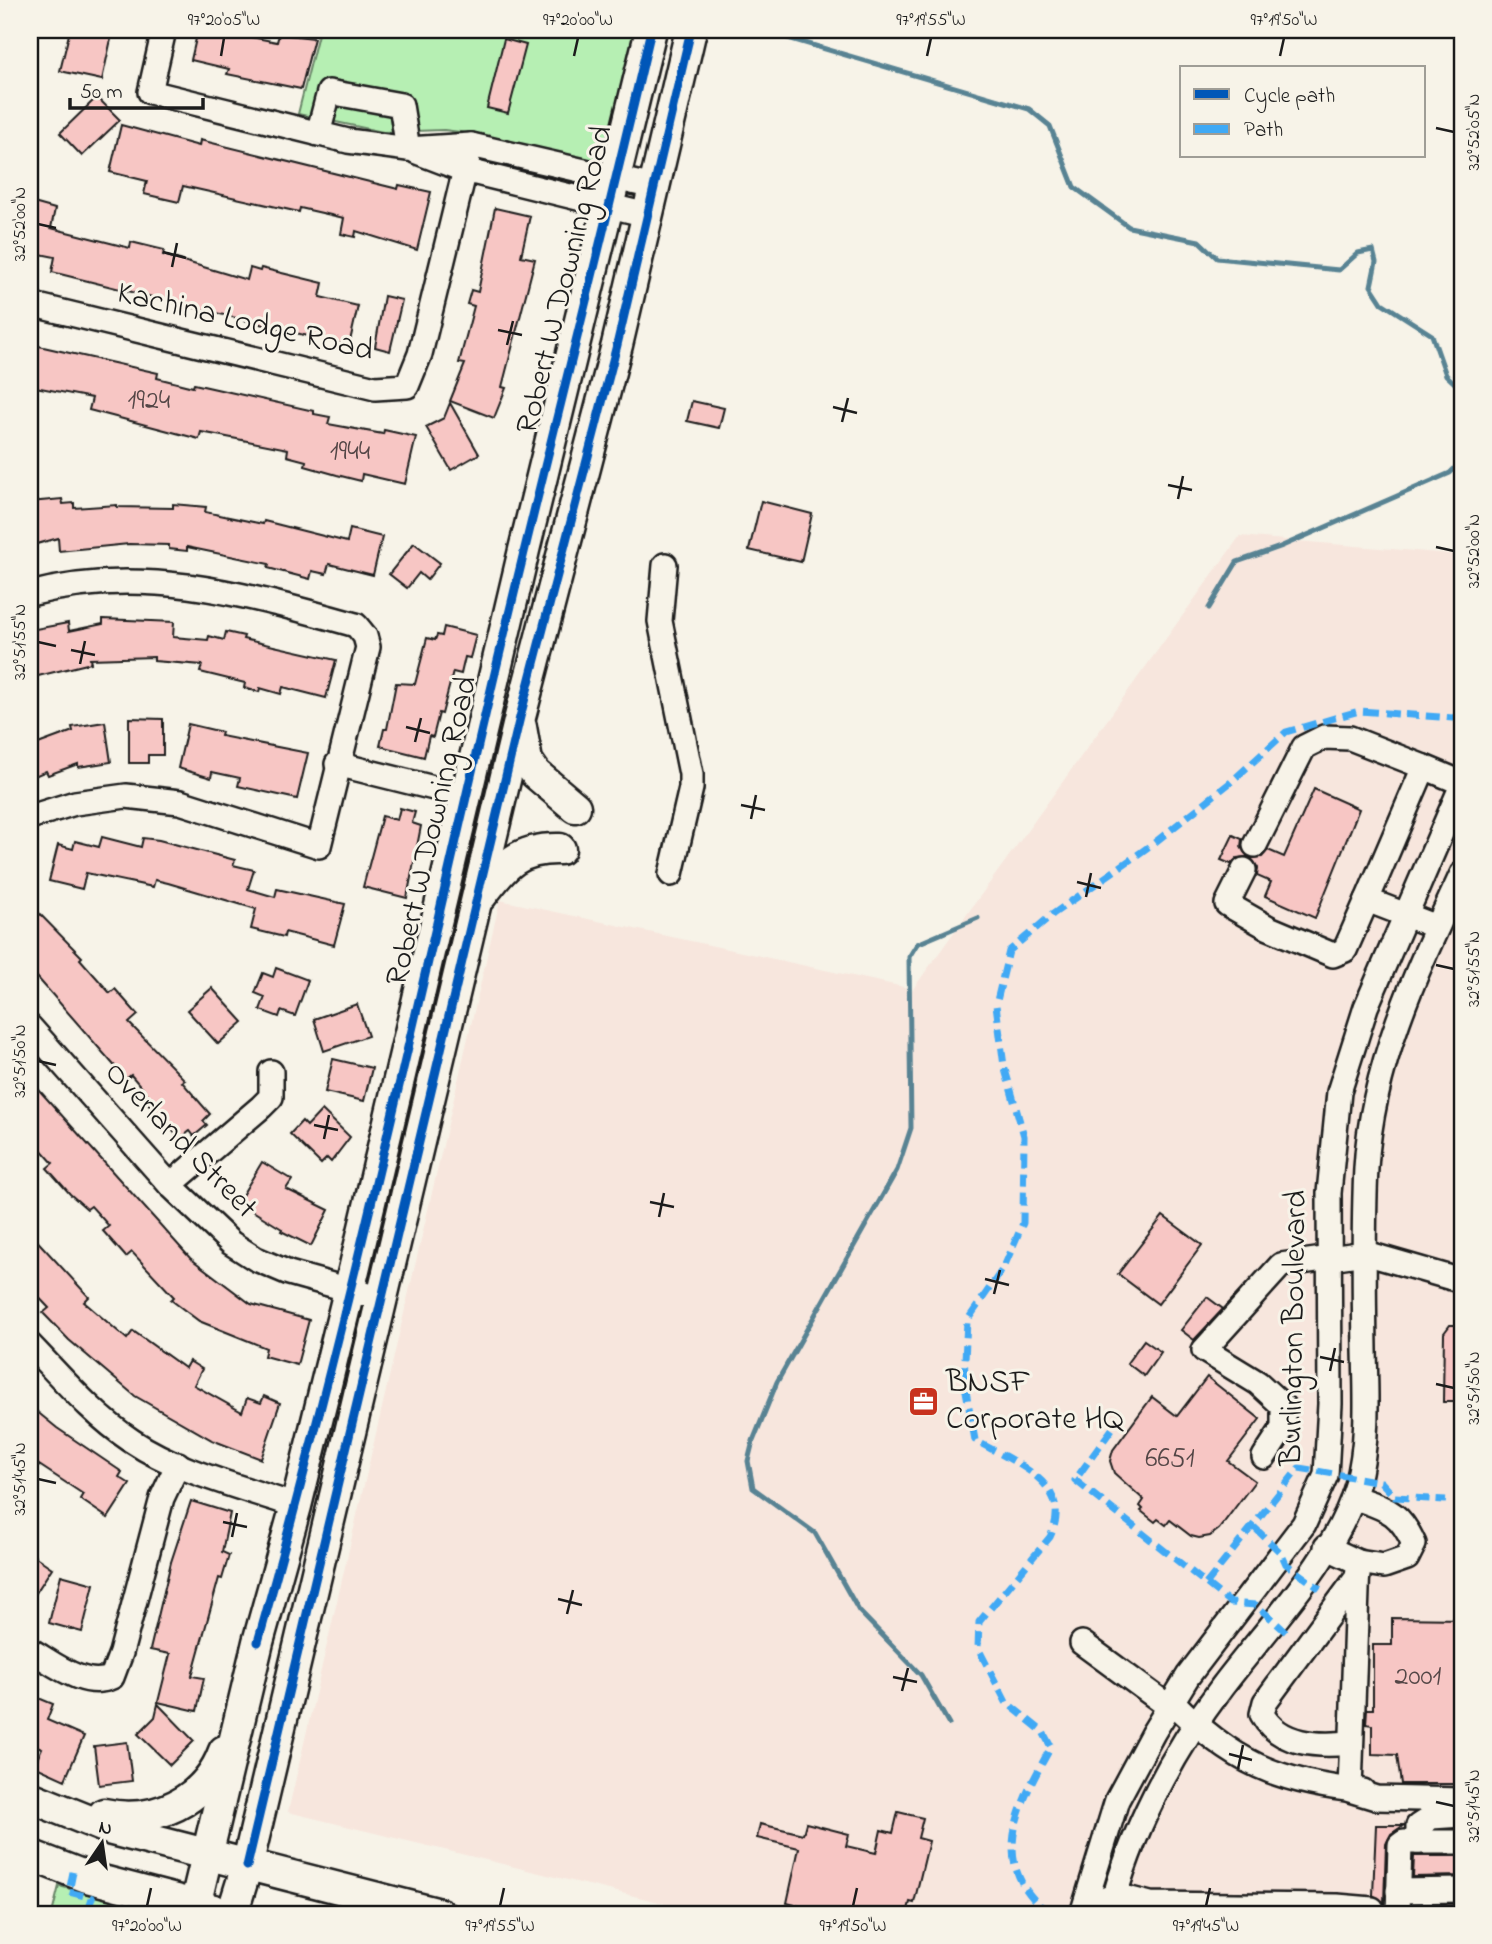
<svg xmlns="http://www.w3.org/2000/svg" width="1492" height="1944" viewBox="0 0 1492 1944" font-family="'Indie Flower',sans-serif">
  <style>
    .built { fill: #f7e6dd }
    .green { fill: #b6efb3; stroke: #698668; stroke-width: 2 }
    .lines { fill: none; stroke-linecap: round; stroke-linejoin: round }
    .stream { stroke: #598393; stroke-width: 5 }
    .building { fill: #f7c6c4; stroke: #1c1c1c; stroke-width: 2 }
    .minor-casing { stroke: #1c1c1c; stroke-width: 28 }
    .major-casing { stroke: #1c1c1c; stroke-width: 35 }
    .minor { stroke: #f7f3e8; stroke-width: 23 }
    .major { stroke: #f7f3e8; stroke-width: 30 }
    .quiet { stroke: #3fa9f5; stroke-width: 7; stroke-dasharray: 14 7; stroke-linecap: butt }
    .cycleway-casing { stroke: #f7f3e8; stroke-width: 13 }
    .cycleway { stroke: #0057b8; stroke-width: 9 }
    .ticks { fill: none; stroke: #1c1c1c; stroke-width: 2.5 }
    .labels { text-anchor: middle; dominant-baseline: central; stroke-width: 6; stroke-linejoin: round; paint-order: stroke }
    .number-label { font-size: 28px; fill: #534646 }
    .street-label { font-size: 32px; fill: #1c1c1c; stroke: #f7f3e8 }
    .poi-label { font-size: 32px; fill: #1c1c1c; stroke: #f7f3e8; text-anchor: start }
    .neatline { fill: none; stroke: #1c1c1c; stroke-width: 2.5 }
    .ticks-label { font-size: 18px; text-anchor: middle; fill: #1c1c1c }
  </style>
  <rect width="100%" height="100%" fill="#f7f3e8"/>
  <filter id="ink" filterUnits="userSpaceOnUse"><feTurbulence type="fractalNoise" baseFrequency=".0143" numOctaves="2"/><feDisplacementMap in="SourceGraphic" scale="14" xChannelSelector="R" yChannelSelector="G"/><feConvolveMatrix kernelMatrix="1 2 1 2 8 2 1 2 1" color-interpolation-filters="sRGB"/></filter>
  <g filter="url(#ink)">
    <polygon class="built" points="1240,536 1462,555 1462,1914 708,1914 288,1812 500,900 913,989"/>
    <g class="green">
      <polygon points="319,30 638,30 609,148 600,158 583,160 476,134 444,130 383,132 298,114"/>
      <polygon points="59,1886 166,1914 52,1914"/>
    </g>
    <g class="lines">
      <g class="stream">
        <polyline points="761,30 1029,109 1050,126 1074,187 1129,227 1199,241 1217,258 1339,270 1358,253 1373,250 1376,262 1371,286 1382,303 1432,335 1446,375 1462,390"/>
        <polyline points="1209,608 1237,562 1280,547 1450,473 1462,461"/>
        <polyline points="949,1724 921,1675 859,1611 815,1533 753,1488 748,1461 753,1441 777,1382 897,1170 911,1128 909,957 917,944 978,918"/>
      </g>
    </g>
    <g class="building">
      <polygon points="70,30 113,30 102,80 60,71"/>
      <polygon points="198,30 231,30 230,33 277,42 279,34 314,38 301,89 227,74 229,69 191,60"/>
      <polygon points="504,39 526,45 508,113 487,108"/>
      <polygon points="97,97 120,120 82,156 60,133"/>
      <polygon points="121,125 199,146 200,140 398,189 399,185 431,192 417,250 356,231 355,237 341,234 344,218 300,208 299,212 183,186 179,202 144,194 147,181 110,172"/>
      <polygon points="30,202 55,209 51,228 130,248 131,242 164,250 163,255 247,280 250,268 260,271 261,268 323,283 320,297 358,306 350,341 344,340 343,344 316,338 52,272 55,257 30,252"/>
      <polygon points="495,208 530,216 521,256 535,259 502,387 506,388 494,418 450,401 465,364 459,363 474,306 467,304 471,290 478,292"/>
      <polygon points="384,296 402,300 390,351 375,347"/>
      <polygon points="30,344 158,373 157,378 193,387 194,384 314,411 314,414 330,417 328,424 383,434 384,430 416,437 405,484 362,474 361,481 337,475 305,466 306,461 287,456 288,449 201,432 199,439 89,410 92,398 30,386"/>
      <polygon points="692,401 724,408 719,428 687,421"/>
      <polygon points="450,403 479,454 451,470 426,427 444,418"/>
      <polygon points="62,499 63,504 74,503 74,508 117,505 117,507 173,508 173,504 206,507 205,512 263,524 264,521 347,542 350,529 382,537 373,575 329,564 326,574 312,571 310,579 268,568 269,564 187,547 187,551 169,549 169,545 129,544 59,551 58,538 30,546 30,502"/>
      <polygon points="761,501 812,514 801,562 749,550"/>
      <polygon points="414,543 440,563 427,580 419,573 407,588 389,574"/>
      <polygon points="103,619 174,622 173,637 208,640 209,636 224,640 226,632 244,636 243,639 336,660 326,698 283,687 281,694 260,688 259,692 244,688 245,683 200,672 202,665 154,661 154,657 90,659 91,663 30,678 30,630 68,623 69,631 103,624"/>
      <polygon points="444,627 476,635 470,658 465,657 461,674 453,672 442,714 439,713 433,737 429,736 424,757 380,746 384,729 387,729 396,683 415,684 427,638 435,640 437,635 442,636"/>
      <polygon points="129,718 163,719 163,755 148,755 148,763 129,763"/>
      <polygon points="105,722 111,762 78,767 78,764 48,775 46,771 30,778 30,747 73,731 72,727"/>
      <polygon points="188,724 222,732 221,736 308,753 297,799 238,786 240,778 212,772 211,778 178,768"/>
      <polygon points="1314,789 1359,809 1315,918 1265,896 1271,882 1257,876 1258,868 1251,858 1262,857 1268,850 1284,857"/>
      <polygon points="400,808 415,812 412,823 421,826 407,898 363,887 382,816 397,820"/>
      <polygon points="1233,835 1242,839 1241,847 1248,857 1237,858 1231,864 1221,860"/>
      <polygon points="102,837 141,847 143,838 159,840 235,860 233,865 254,870 248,889 275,897 277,889 345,904 334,945 285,932 284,937 251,929 256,909 168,883 155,880 153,887 86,873 82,889 49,881 58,845 73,849 75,841 99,847"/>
      <polygon points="30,904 82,957 80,959 110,993 115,989 138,1015 129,1023 185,1080 182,1082 210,1114 203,1121 207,1125 194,1136 190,1131 180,1139 145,1100 149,1096 131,1075 126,1079 30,969"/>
      <polygon points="276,968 308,980 295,1016 281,1011 279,1017 260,1010 265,997 255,993 263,973 273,977"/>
      <polygon points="212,988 243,1022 218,1044 187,1010"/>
      <polygon points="357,1004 368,1036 324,1051 314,1019"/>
      <polygon points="333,1059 372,1068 364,1101 325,1092"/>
      <polygon points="30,1080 190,1258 251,1304 309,1320 297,1365 264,1356 266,1348 199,1321 171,1300 174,1297 132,1252 126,1257 103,1231 109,1226 91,1206 87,1209 70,1194 47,1168 53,1163 30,1137"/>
      <polygon points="322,1110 350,1137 331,1162 327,1158 321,1164 290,1134 302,1121 307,1126"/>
      <polygon points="262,1162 292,1180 286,1189 329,1210 311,1246 281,1231 282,1229 238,1202"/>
      <polygon points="1163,1216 1202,1245 1158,1304 1118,1274"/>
      <polygon points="30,1233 89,1297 84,1302 127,1339 133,1331 185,1368 189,1361 202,1369 194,1385 242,1412 247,1398 261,1403 264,1396 280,1403 261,1459 212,1440 135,1396 69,1340 43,1313 49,1308 30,1288"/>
      <polygon points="1207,1297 1223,1309 1194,1340 1181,1330"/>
      <polygon points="1450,1325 1462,1325 1462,1402 1443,1402 1444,1333"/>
      <polygon points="1144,1340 1161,1352 1144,1376 1127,1363"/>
      <polygon points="1207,1377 1260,1419 1228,1461 1255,1481 1219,1529 1210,1536 1199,1538 1191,1536 1170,1520 1166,1525 1158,1519 1155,1522 1141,1511 1143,1509 1140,1506 1144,1500 1114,1473 1110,1461 1113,1450 1152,1397 1177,1416"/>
      <polygon points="30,1406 57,1428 122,1472 119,1477 130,1484 108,1518 80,1499 83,1494 30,1459"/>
      <polygon points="191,1501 230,1513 222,1552 229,1555 222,1579 219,1578 192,1676 204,1678 197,1711 158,1702 170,1654 150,1650 171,1562"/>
      <polygon points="30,1553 52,1568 30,1602"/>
      <polygon points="61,1575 94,1584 82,1632 49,1623"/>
      <polygon points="1392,1618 1462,1619 1462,1784 1401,1784 1397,1755 1372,1754 1372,1725 1366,1724 1367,1709 1373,1709 1373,1645 1392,1645"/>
      <polygon points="36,1697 53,1704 47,1720 84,1736 65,1780 34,1766 42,1748 30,1743 30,1704 33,1706"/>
      <polygon points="158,1704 194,1741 170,1765 138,1734 155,1717"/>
      <polygon points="127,1742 132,1781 99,1785 94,1746"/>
      <polygon points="898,1812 923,1818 918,1838 929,1841 914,1903 910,1902 907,1914 830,1914 787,1903 799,1848 757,1838 760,1824 803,1834 806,1823 849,1834 846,1846 876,1853 881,1830 893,1833"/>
      <polygon points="1376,1825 1404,1825 1391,1834 1386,1844 1384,1903 1373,1895"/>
      <polygon points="1414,1856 1462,1856 1462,1876 1413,1877"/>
      <polygon points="1462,1904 1462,1914 1412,1914 1412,1905"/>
    </g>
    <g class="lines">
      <defs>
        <g id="minor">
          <polyline points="164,30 150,92 348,141 408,149 471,145 654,187"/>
          <polyline points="318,134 329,92 401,105 408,149"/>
          <polyline points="417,152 464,170 647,215"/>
          <polyline points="30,304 375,388 407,386 420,354 471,145"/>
          <polyline points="665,565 660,621 691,774 691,788 671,874"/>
          <path d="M30 594C143 564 247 595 356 625L365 636 368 647 319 846 180 802 126 796 75 803 30 817"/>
          <polyline points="337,764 466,796"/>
          <polyline points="1255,845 1304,747 1324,737 1350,738 1424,767"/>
          <polyline points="1244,870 1227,904 1269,928 1333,955 1345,950 1367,900"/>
          <polyline points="1437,927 1367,900 1424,767 1462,783"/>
          <polyline points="30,1027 170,1185 231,1243 256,1259 289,1273 382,1299"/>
          <polyline points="170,1185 261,1107 271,1097 271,1072"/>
          <path d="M30 1345C62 1378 93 1415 132 1441 180 1473 242 1487 296 1506"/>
          <polyline points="1264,1457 1283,1428 1283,1406 1258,1383 1204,1350 1281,1265 1365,1253 1462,1281"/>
          <path d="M1353 1497C1386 1509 1399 1510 1414 1544L1407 1558 1384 1566 1358 1562"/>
          <polyline points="1326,1547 1358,1562 1350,1790 1376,1798 1462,1800"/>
          <polyline points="1082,1643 1168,1706"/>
          <path d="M30 1650C53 1663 85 1690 112 1677L121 1653 162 1498 178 1464"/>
          <path d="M1172 1701C1231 1762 1279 1783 1363 1791"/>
          <path d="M1351 1743C1319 1746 1279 1746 1262 1714L1265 1702 1358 1576"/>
          <polyline points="1418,1842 1418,1826 1432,1817 1462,1815"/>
          <polyline points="1398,1891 1462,1890"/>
          <polyline points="1101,1901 1115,1895 1150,1904 1337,1906 1372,1909"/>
          <polyline points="1082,1914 1117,1800 1153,1733 1188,1676 1304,1524 1326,1475 1330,1404 1329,1193 1339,1092 1366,1007 1462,785"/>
          <path d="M1110 1914C1130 1833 1172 1753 1222 1687 1267 1627 1336 1558 1357 1485 1369 1441 1366 1395 1365 1350 1364 1289 1363 1228 1366 1168 1372 1063 1418 968 1462 874"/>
          <polyline points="1398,1914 1400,1845 1404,1842 1462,1842"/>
        </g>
        <g id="major">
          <polyline points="521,727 527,761 536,774 575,807"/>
          <path d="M481 896C506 864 518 848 560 849"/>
          <polyline points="30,1797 112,1830 440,1914"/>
          <path d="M104 1814C154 1825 206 1801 224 1751"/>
          <polyline points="30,1855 87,1877 214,1910"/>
          <polyline points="193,1914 258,1642 296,1506 349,1291 524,550 651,30"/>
          <polyline points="232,1914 247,1866 520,717 617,345 691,30"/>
        </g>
      </defs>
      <use href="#minor" class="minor-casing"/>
      <use href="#major" class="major-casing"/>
      <use href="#minor" class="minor"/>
      <use href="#major" class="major"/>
      <g class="quiet">
        <polyline points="1112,1429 1075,1480 1231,1603 1256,1605 1286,1632"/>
        <polyline points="1254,1527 1281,1553 1286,1564 1320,1589"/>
        <polyline points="1206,1584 1299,1468 1381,1482 1395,1497 1446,1500"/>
        <polyline points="73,1872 69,1892 92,1898 87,1914"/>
        <path d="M1050 1914C985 1864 1019 1805 1051 1747L1043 1732 1006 1702 978 1648 979 1622 1050 1537C1076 1483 1014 1463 975 1440L964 1380 967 1321 1004 1267 1023 1223 1024 1136 1004 1066 996 1005 1009 951 1053 914 1154 843 1231 782 1286 732 1359 711 1453 718 1462 714"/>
      </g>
      <defs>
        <g id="cycleway">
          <path d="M258 1642C346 1329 416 1011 490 694 542 472 600 252 651 30"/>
          <polyline points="247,1866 520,717 617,345 691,30"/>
        </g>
      </defs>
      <use href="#cycleway" class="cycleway-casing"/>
      <use href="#cycleway" class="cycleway"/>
    </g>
  </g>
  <path class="ticks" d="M221 56 224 38M574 56 578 38M927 56 931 38M1280 56 1284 38M1436 128 1454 132M38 224 56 228M163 252 186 258M172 267 177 243M498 330 522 335M507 345 513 321M833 407 857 413M842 422 848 398M1168 485 1192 490M1178 499 1183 476M1436 547 1454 551M38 642 56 646M71 650 95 655M80 664 85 641M406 727 430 733M415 742 421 718M741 805 765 810M751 819 756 795M1077 882 1101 888M1086 897 1091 873M1436 965 1454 969M38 1061 56 1065M314 1125 338 1130M324 1139 329 1115M650 1202 674 1207M659 1217 664 1193M985 1279 1009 1285M994 1294 1000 1270M1320 1357 1344 1362M1330 1371 1335 1348M1436 1384 1454 1388M38 1479 56 1483M223 1522 247 1527M232 1537 237 1513M558 1599 582 1605M567 1614 573 1590M893 1677 917 1682M902 1691 908 1668M1229 1754 1252 1760M1238 1769 1243 1745M1436 1802 1454 1806M147 1906 151 1888M500 1906 504 1888M853 1906 857 1888M1206 1906 1210 1888"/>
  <defs>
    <symbol id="office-square" viewBox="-11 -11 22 22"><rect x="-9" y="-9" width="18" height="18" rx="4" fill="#c8321e" stroke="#f7f3e8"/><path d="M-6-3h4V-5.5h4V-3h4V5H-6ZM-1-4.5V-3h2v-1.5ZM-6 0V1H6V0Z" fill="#fff"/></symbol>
  </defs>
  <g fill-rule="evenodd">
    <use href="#office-square" x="906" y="1384" width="35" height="35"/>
  </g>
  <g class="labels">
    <g class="number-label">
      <text x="149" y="401">1924</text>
      <text x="350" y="452">1944</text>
      <text x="1170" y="1459">6651</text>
      <text x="1418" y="1677">2001</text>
    </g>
    <g class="street-label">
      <text transform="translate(566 280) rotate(-76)">Robert W Downing Road</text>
      <text transform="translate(245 323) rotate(13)">Kachina Lodge Road</text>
      <text transform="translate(433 831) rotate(-77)">Robert W Downing Road</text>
      <text transform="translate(180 1141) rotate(46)">Overland Street</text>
      <text transform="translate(1295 1328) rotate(-89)">Burlington Boulevard</text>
    </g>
    <g class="poi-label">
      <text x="946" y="1383">BNSF<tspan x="946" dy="37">Corporate HQ</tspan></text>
    </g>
  </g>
  <rect width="1492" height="1944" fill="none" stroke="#f7f3e8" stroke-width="77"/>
  <rect x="1180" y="66" width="245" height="91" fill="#f7f3e8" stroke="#9f9d96" stroke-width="2"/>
  <rect x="1194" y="89" width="35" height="10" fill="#0057b8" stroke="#9f9d96" stroke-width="2"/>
  <text x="1244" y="102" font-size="21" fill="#1c1c1c">Cycle path</text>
  <rect x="1194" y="124" width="35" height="10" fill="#3fa9f5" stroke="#9f9d96" stroke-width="2"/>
  <text x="1244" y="136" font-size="21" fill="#1c1c1c">Path</text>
  <g transform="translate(102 1843) rotate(13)" stroke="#f7f3e8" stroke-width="5" paint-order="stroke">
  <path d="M0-5L12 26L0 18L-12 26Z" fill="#1c1c1c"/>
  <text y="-10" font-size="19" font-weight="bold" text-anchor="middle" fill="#1c1c1c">N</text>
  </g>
  <path d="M70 98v10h133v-10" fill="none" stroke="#1c1c1c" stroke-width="3.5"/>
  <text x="80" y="98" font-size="21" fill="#1c1c1c" stroke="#f7f3e8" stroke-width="5" paint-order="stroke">50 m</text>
  <rect x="38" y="38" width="1416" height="1868" class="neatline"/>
  <g class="ticks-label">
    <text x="224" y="25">97°20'05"W</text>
    <text x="578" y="25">97°20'00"W</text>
    <text x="931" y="25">97°19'55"W</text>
    <text x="1284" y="25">97°19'50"W</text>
    <text transform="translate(1473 132) rotate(-90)" y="6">32°52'05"N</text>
    <text transform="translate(19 224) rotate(-90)" y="6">32°52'00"N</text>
    <text transform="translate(1473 551) rotate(-90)" y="6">32°52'00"N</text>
    <text transform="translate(19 642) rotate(-90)" y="6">32°51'55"N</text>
    <text transform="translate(1473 969) rotate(-90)" y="6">32°51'55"N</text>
    <text transform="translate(19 1061) rotate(-90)" y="6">32°51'50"N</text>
    <text transform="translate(1473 1388) rotate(-90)" y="6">32°51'50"N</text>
    <text transform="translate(19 1479) rotate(-90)" y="6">32°51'45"N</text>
    <text transform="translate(1473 1806) rotate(-90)" y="6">32°51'45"N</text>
    <text x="147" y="1931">97°20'00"W</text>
    <text x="500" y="1931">97°19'55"W</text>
    <text x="853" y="1931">97°19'50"W</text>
    <text x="1206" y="1931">97°19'45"W</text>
  </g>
</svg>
